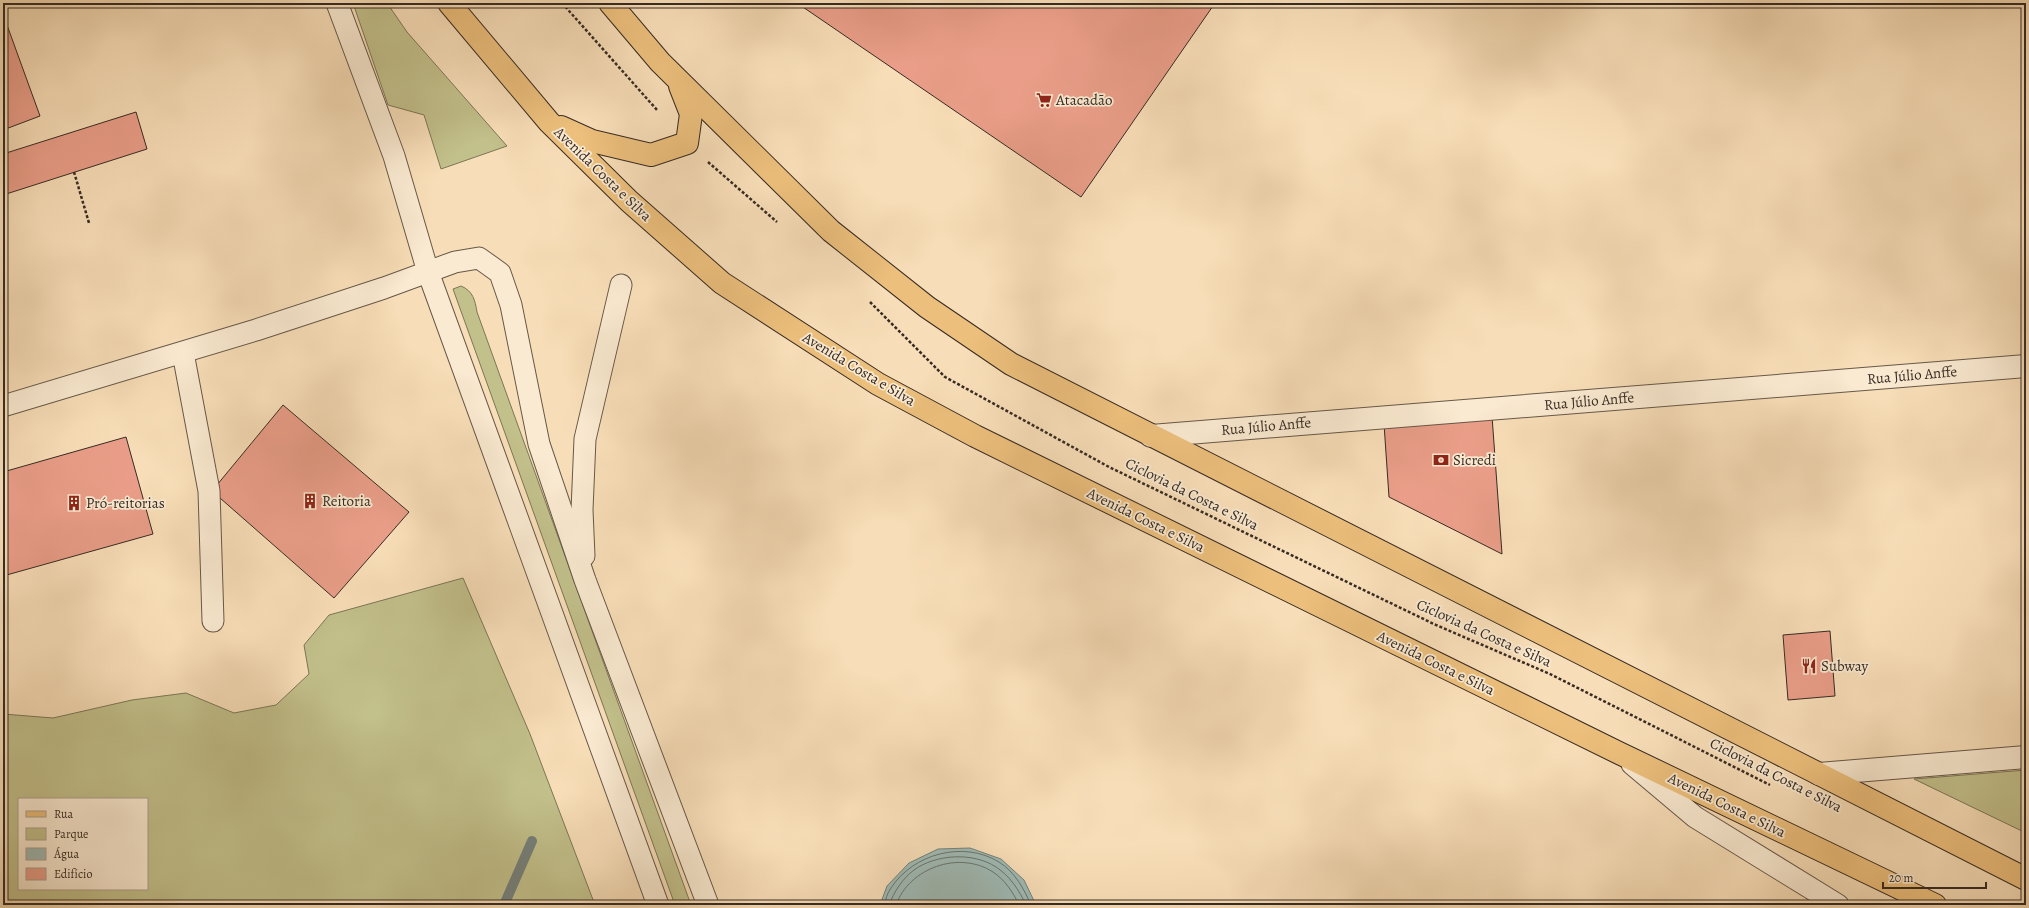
<svg xmlns="http://www.w3.org/2000/svg" width="2029" height="908" viewBox="0 0 2029 908" font-family="Alegreya,serif">
  <style>
    .green { fill: #c2c08b; stroke: #7c7658; fill-rule: evenodd }
    .water { fill: #9fbbb6; stroke: #75817c }
    .lines { fill: none; stroke-linecap: round; stroke-linejoin: round }
    .shore { stroke: #6a736d; stroke-width: 1 }
    .stream { stroke: #75817c; stroke-width: 10 }
    .building { fill: #ea9e89; stroke: #362b24 }
    .service-casing { stroke: #665849; stroke-width: 23 }
    .minor-casing { stroke: #665849; stroke-width: 24 }
    .primary-casing { stroke: #362b24; stroke-width: 24 }
    .path { stroke: #362b24; stroke-width: 2.5; stroke-dasharray: 3 2; stroke-linecap: butt }
    .service { stroke: #faead1; stroke-width: 21 }
    .minor { stroke: #faead1; stroke-width: 22 }
    .primary { stroke: #ecbf7c; stroke-width: 22 }
    .labels { text-anchor: middle; dominant-baseline: central; stroke-width: 3.5; stroke-linejoin: round; paint-order: stroke }
    .poi-label { font-size: 15px; fill: #362b24; stroke: #faead1; text-anchor: start }
    .street-label { font-size: 15px; fill: #362b24; stroke: #faead1 }
  </style>
  <rect width="100%" height="100%" fill="#f8deb8"/>
  <filter id="stains"><feTurbulence type="fractalNoise" baseFrequency=".005" numOctaves="4"/><feColorMatrix values="0 0 0 0 .2 0 0 0 0 .09 0 0 0 0 .02 0 0 0 .5 -.17"/></filter>
  <radialGradient id="worn" r=".72"><stop offset=".6" stop-color="#630" stop-opacity="0"/><stop offset="1" stop-color="#630" stop-opacity=".3"/></radialGradient>
  <g class="green">
    <polygon points="353,3 387,3 407,32 507,146 441,169 424,115 388,105"/>
    <path d="M461 286C473 291 475 300 477 312L691 905H675L453 289Z"/>
    <path d="M463 578 530 734 595 905H3V714L53 718 132 700 186 693 234 713 276 705 309 674 304 645 329 615ZM19 799H147V889H19Z"/>
    <polygon points="2026,770 2026,833 1914,779"/>
  </g>
  <polygon class="water" points="970,848 1001,859 1024,880 1036,905 880,905 887,886 909,863 938,849"/>
  <g class="lines">
    <g class="shore">
      <path d="M884 905C886 900 887 893 891 888 913 854 963 840 999 862 1015 872 1024 889 1031 905"/>
      <path d="M889 905C894 892 902 879 914 870 936 854 973 852 996 867 1010 876 1019 890 1026 905"/>
      <path d="M896 905C909 868 959 850 993 872 1005 880 1013 892 1019 905"/>
    </g>
    <polyline class="stream" points="504,905 532,841"/>
  </g>
  <g class="building">
    <polygon points="797,3 1215,3 1081,197"/>
    <polygon points="3,14 40,116 3,130"/>
    <polygon points="136,112 147,149 3,195 3,154"/>
    <polygon points="283,405 409,512 334,598 212,491"/>
    <polygon points="1492,416 1502,554 1389,497 1384,424"/>
    <polygon points="126,437 153,534 3,576 3,472"/>
    <polygon points="1830,631 1835,696 1788,700 1783,635"/>
  </g>
  <g class="lines">
    <defs>
      <g id="service">
        <polyline points="337,3 394,156 428,272 658,905"/>
        <polyline points="183,353 209,491 213,621"/>
        <polyline points="3,406 256,330 384,288 455,262 479,258 500,273 511,305 539,444 585,580 708,905"/>
        <polyline points="584,556 582,510 585,439 621,285"/>
        <polyline points="1632,764 1695,817 1838,905"/>
      </g>
      <g id="minor">
        <polyline points="1151,436 2026,366"/>
        <polyline points="1819,774 2026,757"/>
      </g>
      <g id="primary">
        <polyline points="449,3 549,122 629,201 722,283 878,384 975,436 1619,753 1935,905"/>
        <polyline points="610,3 660,62 831,231 927,307 1011,364 2026,879"/>
        <polyline points="561,127 592,141 651,155 687,143 691,114 680,86"/>
      </g>
    </defs>
    <use href="#service" class="service-casing"/>
    <use href="#minor" class="minor-casing"/>
    <use href="#primary" class="primary-casing"/>
    <g class="path">
      <polyline points="562,3 657,110"/>
      <polyline points="708,162 777,222"/>
      <polyline points="74,172 89,223"/>
      <polyline points="870,302 945,377 1109,467 1436,625 1550,674 1770,785"/>
    </g>
    <use href="#service" class="service"/>
    <use href="#minor" class="minor"/>
    <use href="#primary" class="primary"/>
  </g>
  <defs>
    <symbol id="supermarket-bare" viewBox="-9 -9 18 18"><path d="M-6-5.5h2.5l.6 2H6L4.5 2H-2.5L-4.4-4H-6ZM-1.5 3.2a1.3 1.3 0 1 0 .1 0ZM3 3.2a1.3 1.3 0 1 0 .1 0Z" fill="#8f2418" stroke="#faead1" stroke-width="2.5" paint-order="stroke"/></symbol>
    <symbol id="bank-bare" viewBox="-9 -9 18 18"><path d="M-6-4H6V4H-6ZM0-2.3a2.3 2.3 0 1 0 0 4.6a2.3 2.3 0 1 0 0-4.6Z" fill="#8f2418" stroke="#faead1" stroke-width="2.5" paint-order="stroke"/></symbol>
    <symbol id="building-bare" viewBox="-9 -9 18 18"><path d="M-4-6H4V6H1V3H-1V6H-4ZM-2.5-4.3h1.7v1.8h-1.7ZM.8-4.3h1.7v1.8H.8ZM-2.5-1h1.7V.8h-1.7ZM.8-1h1.7V.8H.8Z" fill="#8f2418" stroke="#faead1" stroke-width="2.5" paint-order="stroke"/></symbol>
    <symbol id="restaurant-bare" viewBox="-9 -9 18 18"><path d="M-5-6h1v4h1v-4h1v4h1v-4h1v5L-1.5 .5V6h-2V.5L-5-1ZM5-6V6H3V1.5H1.5Q1.5-4 5-6Z" fill="#8f2418" stroke="#faead1" stroke-width="2.5" paint-order="stroke"/></symbol>
  </defs>
  <g fill-rule="evenodd">
    <use href="#supermarket-bare" x="1033" y="89" width="22" height="22"/>
    <use href="#bank-bare" x="1430" y="449" width="22" height="22"/>
    <use href="#building-bare" x="299" y="490" width="22" height="22"/>
    <use href="#building-bare" x="63" y="492" width="22" height="22"/>
    <use href="#restaurant-bare" x="1798" y="655" width="22" height="22"/>
  </g>
  <g class="labels">
    <g class="poi-label">
      <text x="1056" y="100">Atacadão</text>
      <text x="1453" y="460">Sicredi</text>
      <text x="322" y="501">Reitoria</text>
      <text x="86" y="503">Pró-reitorias</text>
      <text x="1821" y="666">Subway</text>
    </g>
    <g class="street-label">
      <text transform="translate(603 174) rotate(44)">Avenida Costa e Silva</text>
      <text transform="translate(859 369) rotate(31)">Avenida Costa e Silva</text>
      <text transform="translate(1912 375) rotate(-5)">Rua Júlio Anffe</text>
      <text transform="translate(1589 401) rotate(-5)">Rua Júlio Anffe</text>
      <text transform="translate(1266 426) rotate(-5)">Rua Júlio Anffe</text>
      <text transform="translate(1192 494) rotate(26)">Ciclovia da Costa e Silva</text>
      <text transform="translate(1146 520) rotate(26)">Avenida Costa e Silva</text>
      <text transform="translate(1484 633) rotate(24)">Ciclovia da Costa e Silva</text>
      <text transform="translate(1436 663) rotate(26)">Avenida Costa e Silva</text>
      <text transform="translate(1776 775) rotate(27)">Ciclovia da Costa e Silva</text>
      <text transform="translate(1727 805) rotate(26)">Avenida Costa e Silva</text>
    </g>
  </g>
  <rect width="2029" height="908" fill="none" stroke="#f8deb8" stroke-width="16"/>
  <rect x="4" y="4" width="2021" height="900" fill="none" stroke="#362b24" stroke-width="2"/>
  <rect x="8" y="8" width="2013" height="892" fill="none" stroke="#362b24"/>
  <rect x="18" y="798" width="130" height="92" fill="#faead1" stroke="#ac9e8c"/>
  <rect x="26" y="811" width="20" height="6" fill="#ecbf7c" stroke="#ac9e8c"/>
  <text x="54" y="818" font-size="12" fill="#362b24">Rua</text>
  <rect x="26" y="828" width="20" height="12" fill="#c2c08b" stroke="#ac9e8c"/>
  <text x="54" y="838" font-size="12" fill="#362b24">Parque</text>
  <rect x="26" y="848" width="20" height="12" fill="#9fbbb6" stroke="#ac9e8c"/>
  <text x="54" y="858" font-size="12" fill="#362b24">Água</text>
  <rect x="26" y="868" width="20" height="12" fill="#ea9e89" stroke="#ac9e8c"/>
  <text x="54" y="878" font-size="12" fill="#362b24">Edifício</text>
  <path d="M1883 882v6h103v-6" fill="none" stroke="#362b24" stroke-width="2"/>
  <text x="1889" y="882" font-size="12" fill="#362b24" stroke="#faead1" stroke-width="3" paint-order="stroke">20 m</text>
  <rect width="100%" height="100%" filter="url(#stains)"/>
  <rect width="100%" height="100%" fill="url(#worn)"/>
</svg>
